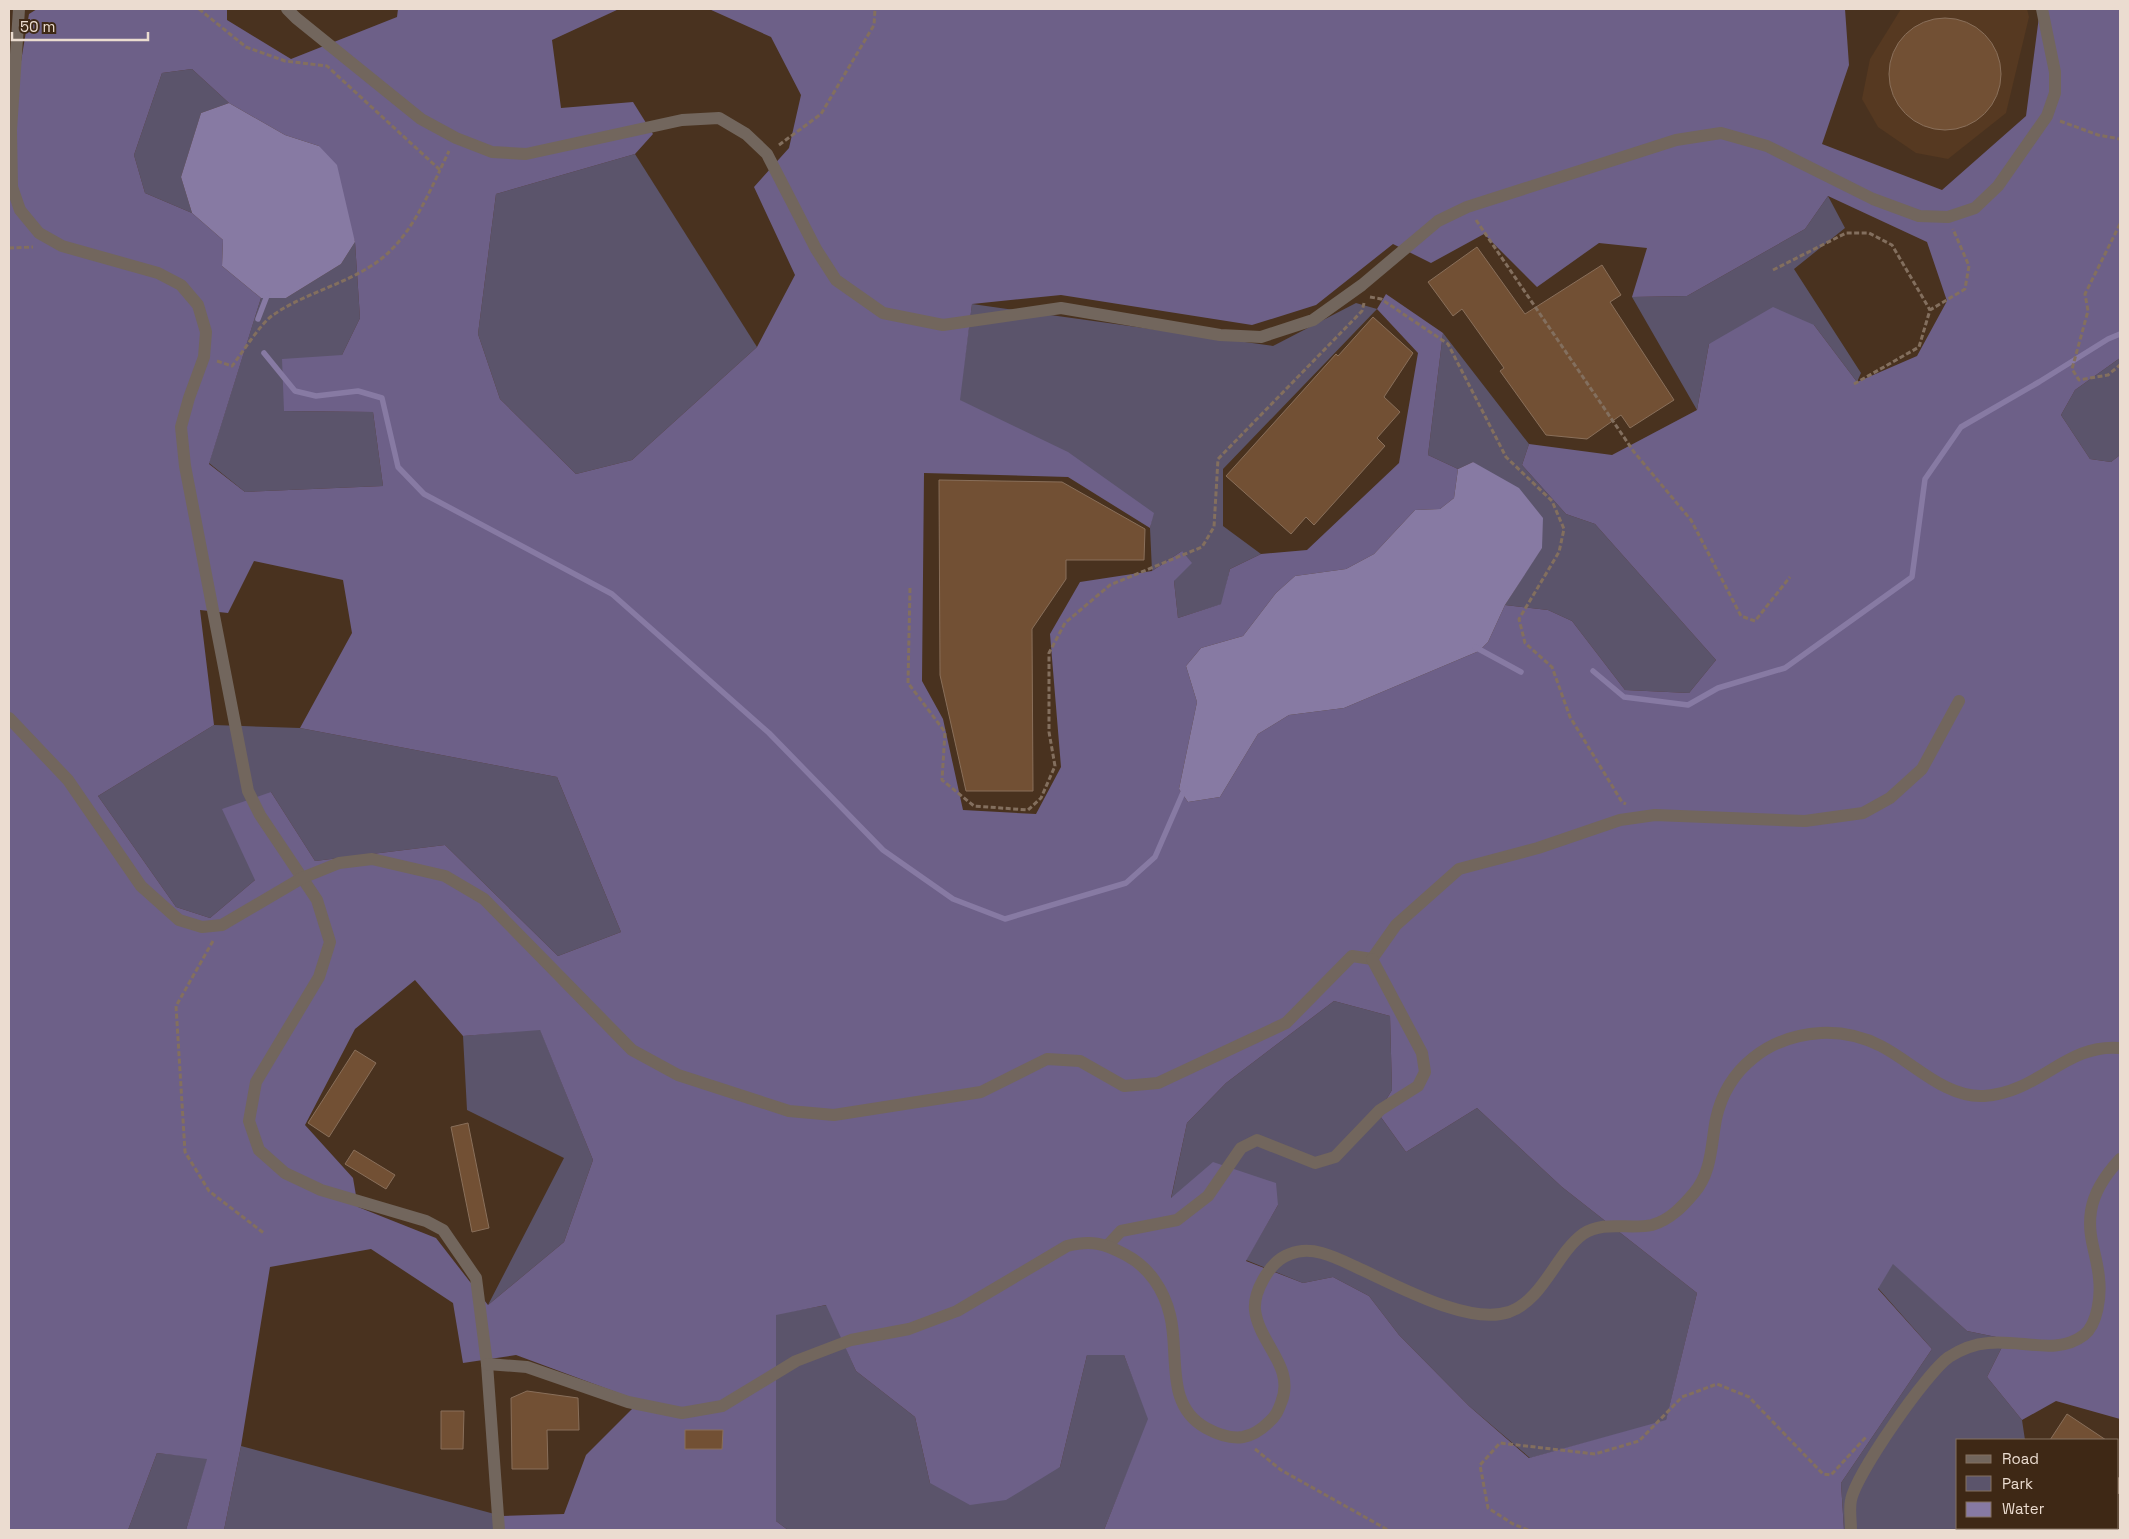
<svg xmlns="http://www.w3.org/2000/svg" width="2129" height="1539" viewBox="0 0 2129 1539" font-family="'Space Grotesk',sans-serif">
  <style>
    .built { fill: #563921 }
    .green { fill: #5b546b }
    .forest { fill: #6d6088; fill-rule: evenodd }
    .water { fill: #877aa3 }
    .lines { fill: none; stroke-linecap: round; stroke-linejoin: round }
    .stream { stroke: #877aa3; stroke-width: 5.5 }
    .building { fill: #725034; stroke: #896f5a }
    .path { stroke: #836f5e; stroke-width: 3; stroke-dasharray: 5 2.5; stroke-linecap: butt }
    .minor { stroke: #72665d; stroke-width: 12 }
    .tertiary { stroke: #72665d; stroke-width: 12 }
    .trunk { stroke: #b69c88; stroke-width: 14 }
  </style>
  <rect width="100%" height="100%" fill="#49321f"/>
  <polygon class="built" points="1901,9 2027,9 2029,17 2006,113 1948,159 1916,153 1878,127 1862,99 1870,59"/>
  <g class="green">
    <polygon points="192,69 229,103 201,113 181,177 192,213 145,193 134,155 162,73"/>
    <polygon points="635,154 757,347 632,460 576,474 500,399 478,334 496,194"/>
    <polygon points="1828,196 1845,228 1794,269 1861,373 1857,382 1814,325 1709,344 1697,410 1632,297 1687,296 1805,229"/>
    <polygon points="355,242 360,318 342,355 284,411 373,412 383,486 245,492 209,463 261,298 286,298 341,264"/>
    <polygon points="1356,303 1377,309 1223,469 1223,526 1261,554 1230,569 1222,604 1178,618 1174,581 1182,551 1152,571 1150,528 1153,513 959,400 972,304 1273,346"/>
    <polygon points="1443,333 1529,444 1522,465 1566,514 1595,524 1716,660 1689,693 1625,690 1572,621 1548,610 1505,605 1542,547 1473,462 1458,469 1428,455"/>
    <polygon points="2120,358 2120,455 2111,462 2090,459 2061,415 2075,390"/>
    <polygon points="214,725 300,728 557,777 621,932 558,956 445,845 315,861 271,792 255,880 210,918 176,907 98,796"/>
    <polygon points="1334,1001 1390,1016 1392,1090 1378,1113 1406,1152 1477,1108 1562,1187 1697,1293 1666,1421 1530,1458 1469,1406 1399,1335 1369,1296 1333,1277 1303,1283 1246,1260 1278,1205 1171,1199 1187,1123 1226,1083"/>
    <polygon points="540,1029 593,1160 564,1242 488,1305 564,1158 467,1110 463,1036"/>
    <polygon points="1893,1263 1967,1331 2006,1339 1987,1377 2022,1420 2025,1440 1958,1440 1958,1528 1961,1528 1961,1530 1844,1530 1841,1483 1932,1349 1878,1288"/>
    <polygon points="827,1305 856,1371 915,1417 930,1483 1060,1467 1087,1355 1124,1355 1149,1419 1104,1530 788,1530 776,1521 776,1314"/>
    <polygon points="241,1446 502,1516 504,1530 224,1530"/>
    <polygon points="157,1453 208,1458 186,1530 128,1530"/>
  </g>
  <path class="forest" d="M37 9H227V20L291 59 397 17 398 9H619L552 40 561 108 633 102 653 134 635 154 496 194 478 334 500 399 576 474 632 460 757 347 795 275 754 187 789 148 801 95 771 37 709 9H1845L1849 65 1822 144 1942 190 2026 116 2040 9H2120V358L2075 390 2061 415 2090 459 2111 462 2120 455V1419L2056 1401 2022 1420 1987 1377 2006 1339 1967 1331 1893 1264 1878 1289 1932 1349 1841 1483 1844 1530H1104L1148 1419 1124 1355H1087L1060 1467 1006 1500 970 1505 930 1483 915 1417 856 1371 826 1305 776 1315V1521L788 1530H504L502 1516 564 1514 586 1455 640 1401 516 1355 463 1363 453 1303 371 1249 270 1267 241 1446 224 1530H186L207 1459 157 1453 128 1530H9V79H18L29 14ZM192 69 229 103 285 135 319 146 355 242 360 318 342 355 282 359 284 411 373 412 383 486 245 492 209 464 261 298 222 266 223 240 192 213 145 193 134 155 162 73ZM1828 196 1927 242 1947 301 1917 356 1857 382 1814 325 1773 307 1709 344 1697 410 1612 455 1529 444 1522 465 1566 514 1595 524 1716 660 1689 693 1625 690 1572 621 1548 610 1505 605 1488 642 1479 651 1344 708 1289 715 1258 734 1220 797 1188 802 1179 789 1197 702 1186 666 1201 648 1243 636 1276 593 1295 576 1346 569 1374 554 1415 510 1440 509 1454 498 1458 469 1428 455 1443 333 1386 294 1377 309 1418 353 1399 463 1307 550 1261 554 1230 569 1221 604 1178 618 1174 581 1192 563 1182 551 1152 571 1080 582 1050 634 1061 767 1036 814 963 810 943 719 922 681 924 473 1068 477 1150 528 1154 513 1068 452 960 400 972 304 1061 295 1252 325 1316 305 1393 244 1431 263 1484 234 1537 287 1599 243 1647 248 1632 297 1687 296 1805 229ZM254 561 343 580 352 633 300 728 557 777 621 932 558 956 445 845 315 861 271 792 222 809 255 880 210 918 176 907 98 796 214 725 200 610 228 613ZM415 980 463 1036 540 1030 593 1160 564 1242 488 1305 436 1238 358 1207 353 1178 305 1125 355 1029ZM1334 1001 1390 1016 1392 1090 1378 1113 1406 1152 1477 1108 1562 1187 1697 1293 1666 1420 1529 1458 1469 1406 1399 1335 1369 1296 1333 1277 1303 1283 1246 1261 1278 1205 1276 1183 1213 1162 1171 1198 1187 1123 1226 1083Z"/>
  <g class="water">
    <polygon points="229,103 285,135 319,146 337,165 355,242 341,264 286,298 261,298 222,266 223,240 192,213 181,177 201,113"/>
    <polygon points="1473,462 1519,488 1543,518 1542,548 1505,605 1488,642 1479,651 1344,708 1289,715 1258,734 1220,797 1188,802 1179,789 1197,702 1186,666 1201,648 1243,636 1276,593 1295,576 1346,569 1374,554 1415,510 1440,509 1454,498 1458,469"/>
  </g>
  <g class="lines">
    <g class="stream">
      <polyline points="258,319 268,293"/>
      <polyline points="264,353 295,391 316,396 358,391 382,398 398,467 424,494 612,594 769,733 883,850 953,899 1005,919 1126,883 1155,857 1185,788"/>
      <polyline points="1475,647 1521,672"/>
      <polyline points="1593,671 1624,697 1688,705 1718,688 1785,668 1912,577 1925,479 1961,427 2039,382 2108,339 2120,334"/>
    </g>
  </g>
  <g class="building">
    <circle cx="1945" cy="74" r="56"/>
    <polygon points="1477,247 1525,314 1602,265 1621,295 1610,302 1674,400 1630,428 1621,415 1587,439 1546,435 1500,371 1504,368 1462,309 1453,316 1428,282"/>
    <polygon points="1373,317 1413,353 1384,397 1400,412 1377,438 1385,446 1314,525 1306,517 1291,534 1226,476 1336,354 1338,356"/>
    <polygon points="939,480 1062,482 1145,529 1144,560 1066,560 1066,579 1032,629 1033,791 966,791 940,675"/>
    <polygon points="355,1050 376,1063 329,1137 308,1123"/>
    <polygon points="468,1123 489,1228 472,1232 451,1127"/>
    <polygon points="354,1150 395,1175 386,1189 345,1164"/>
    <polygon points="527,1391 578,1398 579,1430 547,1430 548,1469 512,1469 511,1398"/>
    <polygon points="441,1411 464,1411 463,1449 441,1449"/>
    <polygon points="2067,1414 2106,1440 2050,1440"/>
    <polygon points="685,1430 723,1430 722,1449 685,1449"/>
  </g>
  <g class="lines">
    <g class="path">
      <polyline points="199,9 246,47 285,61 327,66 440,170 449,151"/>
      <polyline points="2060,121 2098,135 2120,139"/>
      <polyline points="779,145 821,114 874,25 875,9"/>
      <polyline points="1476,220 1634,452 1691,520 1741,616 1755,621 1790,577"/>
      <polyline points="2120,224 2085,294 2088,311 2072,369 2079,380 2108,375 2120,365"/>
      <polyline points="9,248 33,247"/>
      <polyline points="1773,270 1846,233 1869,233 1892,245 1930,310"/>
      <polyline points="1370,297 1381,299 1448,344 1506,457 1552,501 1564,529 1559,552 1519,619 1525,643 1552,667 1570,717 1622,802 1626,804"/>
      <path d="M217 361 232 366C243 352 260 324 273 315 302 295 336 287 366 269 404 248 422 208 440 170"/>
      <polyline points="1854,384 1919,347 1930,310 1965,289 1969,266 1953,229"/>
      <polyline points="910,588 908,683 945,732 942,780 974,806 1028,810 1041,798 1055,766 1049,732 1049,653 1065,623 1110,585 1202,547 1214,527 1218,459 1362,311 1364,303"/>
      <polyline points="213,941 176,1006 185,1152 209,1191 265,1234"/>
      <polyline points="1255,1449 1281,1470 1388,1530"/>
      <polyline points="1528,1530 1513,1524 1488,1508 1480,1465 1500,1443 1595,1454 1639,1441 1682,1397 1717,1384 1749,1397 1823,1474 1831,1475 1866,1437"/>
    </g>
    <g class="minor">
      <polyline points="19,9 11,130 12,187 20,210 39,233 62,246 158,273 181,285 198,305 206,332 204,357 189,398 181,427 185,466 248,791 260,815 317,900 330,942 319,977 256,1082 249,1121 259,1150 285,1173 321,1190 426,1221 443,1230 476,1278 487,1364 499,1530"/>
      <polyline points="9,718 68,780 141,886 179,920 202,927 222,925 302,878 339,863 372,859 445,876 484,899 632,1050 678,1075 789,1111 834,1115 981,1092 1047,1059 1080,1061 1124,1086 1158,1083 1286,1023 1352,956 1372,959"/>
      <polyline points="1372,959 1396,925 1459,869 1538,848 1620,820 1655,815 1805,821 1863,813 1890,798 1922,769 1959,701"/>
      <polyline points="1108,1245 1121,1231 1177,1220 1208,1196 1241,1148 1257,1140 1315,1163 1335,1157 1380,1110 1418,1086 1425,1072 1422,1053 1372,959"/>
      <path d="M487 1364 527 1367 628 1402 682 1413 722 1406 796 1361 851 1340 909 1329 957 1311 1067 1246C1091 1240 1104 1243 1126 1255 1149 1267 1164 1290 1170 1315 1180 1354 1164 1405 1206 1428 1217 1434 1230 1439 1243 1437 1254 1435 1261 1430 1269 1422 1276 1416 1278 1411 1281 1403 1296 1367 1259 1344 1255 1310 1254 1299 1258 1289 1263 1280 1269 1269 1278 1258 1290 1254 1312 1245 1335 1257 1356 1267 1394 1284 1468 1326 1509 1312 1544 1299 1555 1255 1583 1234 1604 1220 1629 1230 1652 1225 1670 1220 1683 1206 1694 1193 1712 1172 1711 1145 1716 1119 1727 1068 1769 1036 1821 1033 1841 1032 1863 1037 1881 1046 1914 1063 1945 1098 1984 1096 2039 1093 2066 1043 2120 1048"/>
      <path d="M1851 1530C1851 1521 1849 1509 1851 1500 1856 1474 1927 1372 1949 1357 1960 1350 1975 1344 1988 1343 2020 1339 2057 1356 2084 1335 2098 1324 2101 1295 2099 1278 2097 1254 2087 1237 2091 1211 2094 1191 2107 1173 2120 1159"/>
    </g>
    <polyline class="tertiary" points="287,9 296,18 421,119 456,138 492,152 526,154 682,120 719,118 746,134 767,154 816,249 836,280 883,313 943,325 1061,308 1220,335 1261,337 1313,320 1362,285 1438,221 1467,207 1676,140 1721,133 1767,146 1873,199 1919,216 1948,217 1975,208 1998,186 2047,116 2055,93 2055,72 2042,9"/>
    <g class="trunk">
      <polyline points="2118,1487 2120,1484"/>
      <polyline points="2080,1530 2082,1528"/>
    </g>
  </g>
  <rect width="2129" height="1539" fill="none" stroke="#ebdcd0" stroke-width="20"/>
  <rect x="1956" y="1439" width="162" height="90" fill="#3e2815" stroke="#837060"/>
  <rect x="1966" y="1455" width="25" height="8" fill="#72665d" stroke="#837060"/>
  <text x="2002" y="1464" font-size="15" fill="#ebdcd0">Road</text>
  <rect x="1966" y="1476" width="25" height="15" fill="#5b546b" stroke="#837060"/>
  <text x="2002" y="1489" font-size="15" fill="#ebdcd0">Park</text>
  <rect x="1966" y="1502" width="25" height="15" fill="#877aa3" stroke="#837060"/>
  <text x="2002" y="1514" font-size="15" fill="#ebdcd0">Water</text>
  <path d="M12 32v8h136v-8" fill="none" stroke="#ebdcd0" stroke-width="2.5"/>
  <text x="20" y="32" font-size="15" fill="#ebdcd0" stroke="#3e2815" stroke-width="4" paint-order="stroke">50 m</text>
</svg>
